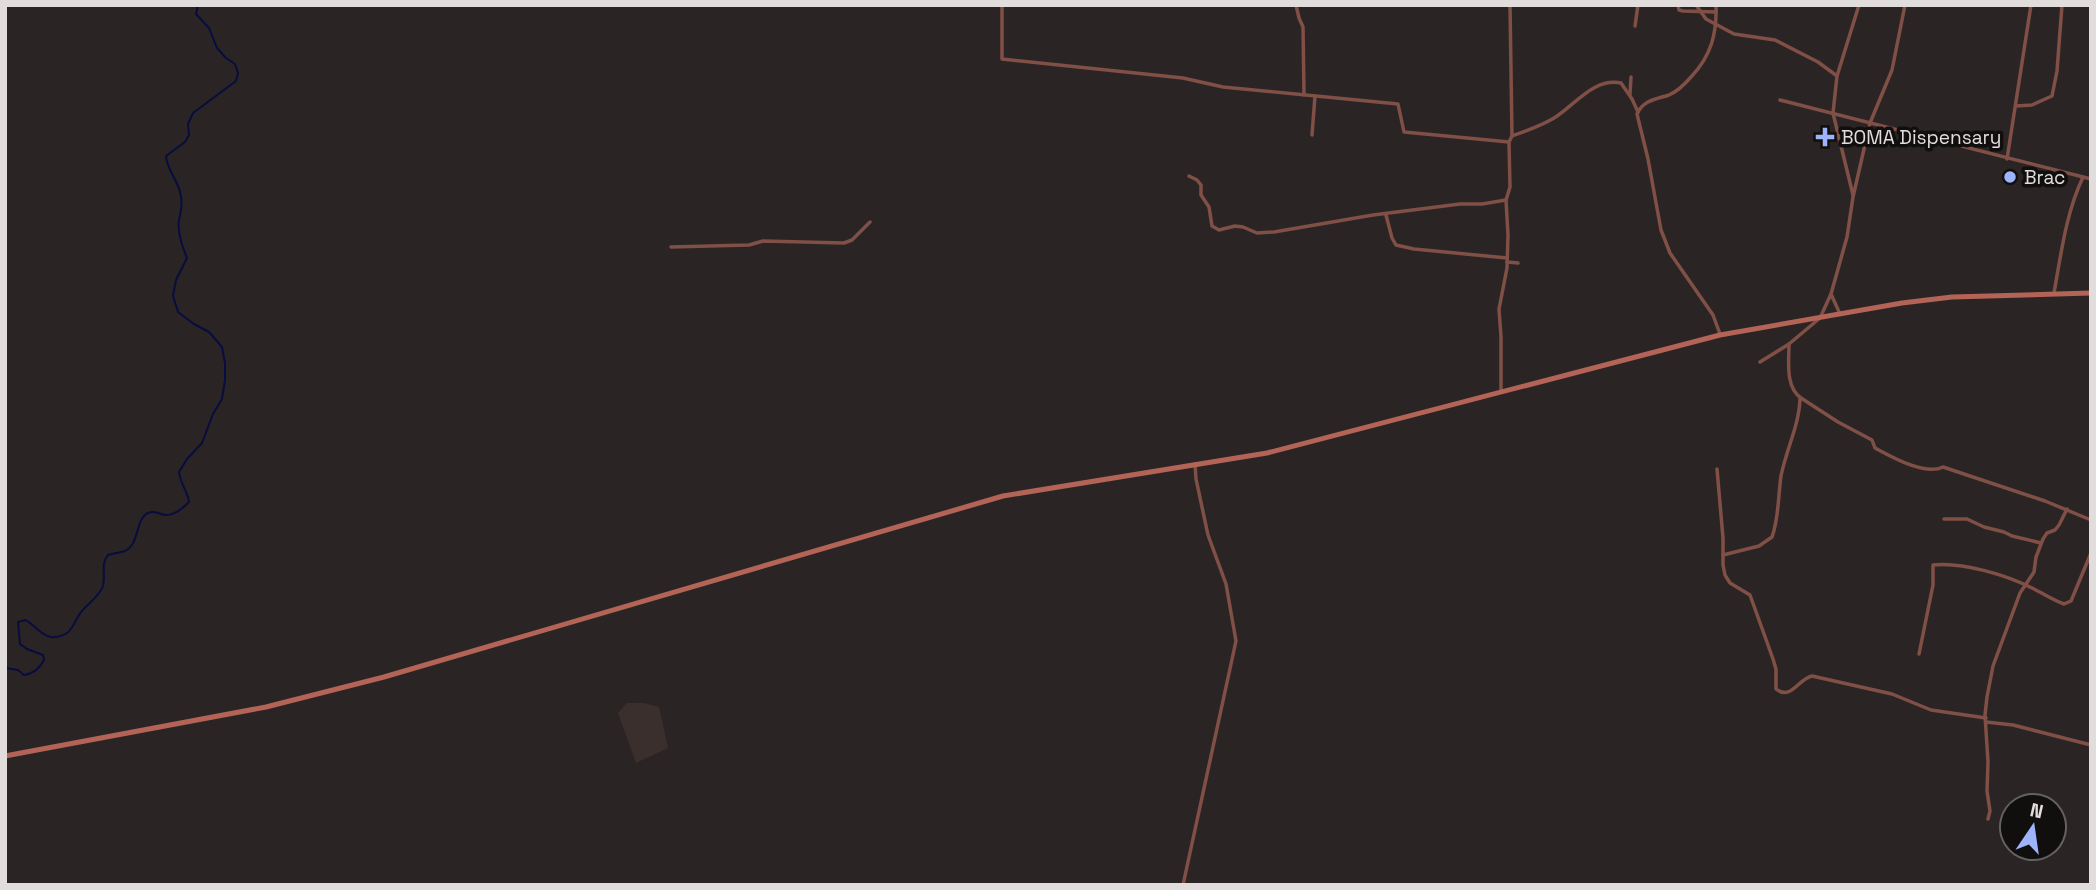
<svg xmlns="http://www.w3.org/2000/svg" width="2096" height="890" viewBox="0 0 2096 890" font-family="'Space Grotesk',sans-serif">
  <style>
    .built { fill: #3b2f2d }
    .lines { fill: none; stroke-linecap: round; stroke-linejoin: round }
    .stream { stroke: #080c3e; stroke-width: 2 }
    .street { stroke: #804f46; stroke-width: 3.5 }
    .secondary { stroke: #b36456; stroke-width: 5 }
    .poi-dot { fill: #9db4fd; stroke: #110f0e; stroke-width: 2.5 }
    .labels { text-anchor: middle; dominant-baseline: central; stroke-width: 7; stroke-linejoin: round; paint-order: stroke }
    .poi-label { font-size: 19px; fill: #e1dddc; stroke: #110f0e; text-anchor: start }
  </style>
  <rect width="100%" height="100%" fill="#2a2524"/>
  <polygon class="built" points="627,703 644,703 659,707 668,748 636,763 618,713"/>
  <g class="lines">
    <path class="stream" d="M5 668 18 670 24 675C34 673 39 669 44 660L43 655 27 649 20 644 18 622 25 620C35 624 39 635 51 637 57 638 62 636 67 633 74 628 76 617 82 611 89 602 99 597 103 586 106 574 100 565 108 555 113 553 120 553 125 551 140 544 135 519 148 513 155 510 158 514 165 515 174 516 183 508 189 502 188 492 180 483 179 472L187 459 202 443 213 414 222 399 225 380V363L222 347 209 332 194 324 178 312 173 296 176 280 187 258C182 246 177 232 179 220 181 210 183 203 180 192 177 179 167 170 166 156L185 142 189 135 188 124 193 113 236 81 238 73 235 64 226 58 217 48 209 28 196 14 198 5"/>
    <g class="street">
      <polyline points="1002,5 1002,59 1183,78 1223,87 1398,104 1404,132 1509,142"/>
      <polyline points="1296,5 1299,18 1303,27 1304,95"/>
      <polyline points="1678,5 1679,10 1683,11 1716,12"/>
      <polyline points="1696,5 1706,19 1734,34 1775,40 1818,62 1837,76 1833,113 1853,195"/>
      <path d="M1716 5C1717 34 1711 56 1691 77 1685 84 1678 91 1669 95 1657 99 1643 100 1637 114L1648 159 1661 230 1670 253 1713 315 1720 334"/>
      <path d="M1905 5 1892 70 1870 123 1853 197 1847 237 1831 294 1820 318 1789 344C1789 361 1785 387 1801 398L1838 422 1872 440 1875 448C1892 457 1925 476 1943 467L2045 501 2091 520"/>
      <polyline points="1635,26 1638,5"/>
      <polyline points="1837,76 1859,5"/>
      <polyline points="1630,94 1631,77"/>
      <polyline points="1780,100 2091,179"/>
      <polyline points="2016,106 2032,105 2052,96 2057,71 2062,5"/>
      <polyline points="1312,135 1315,96"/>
      <path d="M1512 136C1526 131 1541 126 1554 118 1574 106 1594 77 1621 83L1632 99 1638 112"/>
      <polyline points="2007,159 2031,5"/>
      <polyline points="1189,176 1197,180 1201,185 1201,195 1209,207 1212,226 1219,230 1235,226 1243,227 1257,233 1274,232 1373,215 1460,204 1482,204 1506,200"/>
      <polyline points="1386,215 1392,238 1396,245 1414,249 1507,258"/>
      <polyline points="671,247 749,245 763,241 844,243 852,240 870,222"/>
      <polyline points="1507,262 1518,263"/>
      <path d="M2054 293C2061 254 2066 213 2083 177"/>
      <polyline points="1831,294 1840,314"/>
      <polyline points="1760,362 1789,344"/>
      <polyline points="1501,391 1501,337 1499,309 1507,268 1508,235 1506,200 1510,187 1509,142 1512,136 1510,5"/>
      <path d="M1717 469 1723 538V565L1725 575 1730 583 1750 595 1773 659 1776 669V689C1791 701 1798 679 1812 676L1892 694 1931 710 1986 718"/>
      <polyline points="1944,519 1967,519 1984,527 2004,532 2012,536 2041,543"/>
      <path d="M1723 555 1759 546 1772 537C1779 518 1778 496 1781 476 1786 450 1799 426 1800 399"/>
      <path d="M1919 654 1933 585V565C1963 562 2007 575 2034 589 2044 594 2053 600 2064 604L2071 601 2091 553"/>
      <polyline points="1986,722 2013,725 2091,745"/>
      <polyline points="1988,819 1990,811 1987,791 1988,762 1985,715 1987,697 1993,666 2020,593 2034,572 2036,557 2043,539 2047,533 2055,530 2059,525 2067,509"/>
      <polyline points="1183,885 1236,641 1226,584 1208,535 1196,479 1195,464"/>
    </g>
    <polyline class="secondary" points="5,756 266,707 384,677 1003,496 1267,453 1720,335 1902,303 1952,297 2091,293"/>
  </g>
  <g class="poi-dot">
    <path d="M1821.5 126.5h7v7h7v7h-7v7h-7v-7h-7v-7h7z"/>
    <circle cx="2010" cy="177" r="7"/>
  </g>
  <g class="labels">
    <g class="poi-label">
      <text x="1841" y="137">BOMA Dispensary</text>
      <text x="2024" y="177">Brac</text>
    </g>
  </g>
  <rect width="2096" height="890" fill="none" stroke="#e1dddc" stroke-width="14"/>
  <g transform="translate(2033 827) rotate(13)"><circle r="33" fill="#110f0e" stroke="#646160" stroke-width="2"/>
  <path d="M0-5L12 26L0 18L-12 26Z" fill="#9db4fd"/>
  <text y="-10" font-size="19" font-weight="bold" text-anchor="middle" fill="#e1dddc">N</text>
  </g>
</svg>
